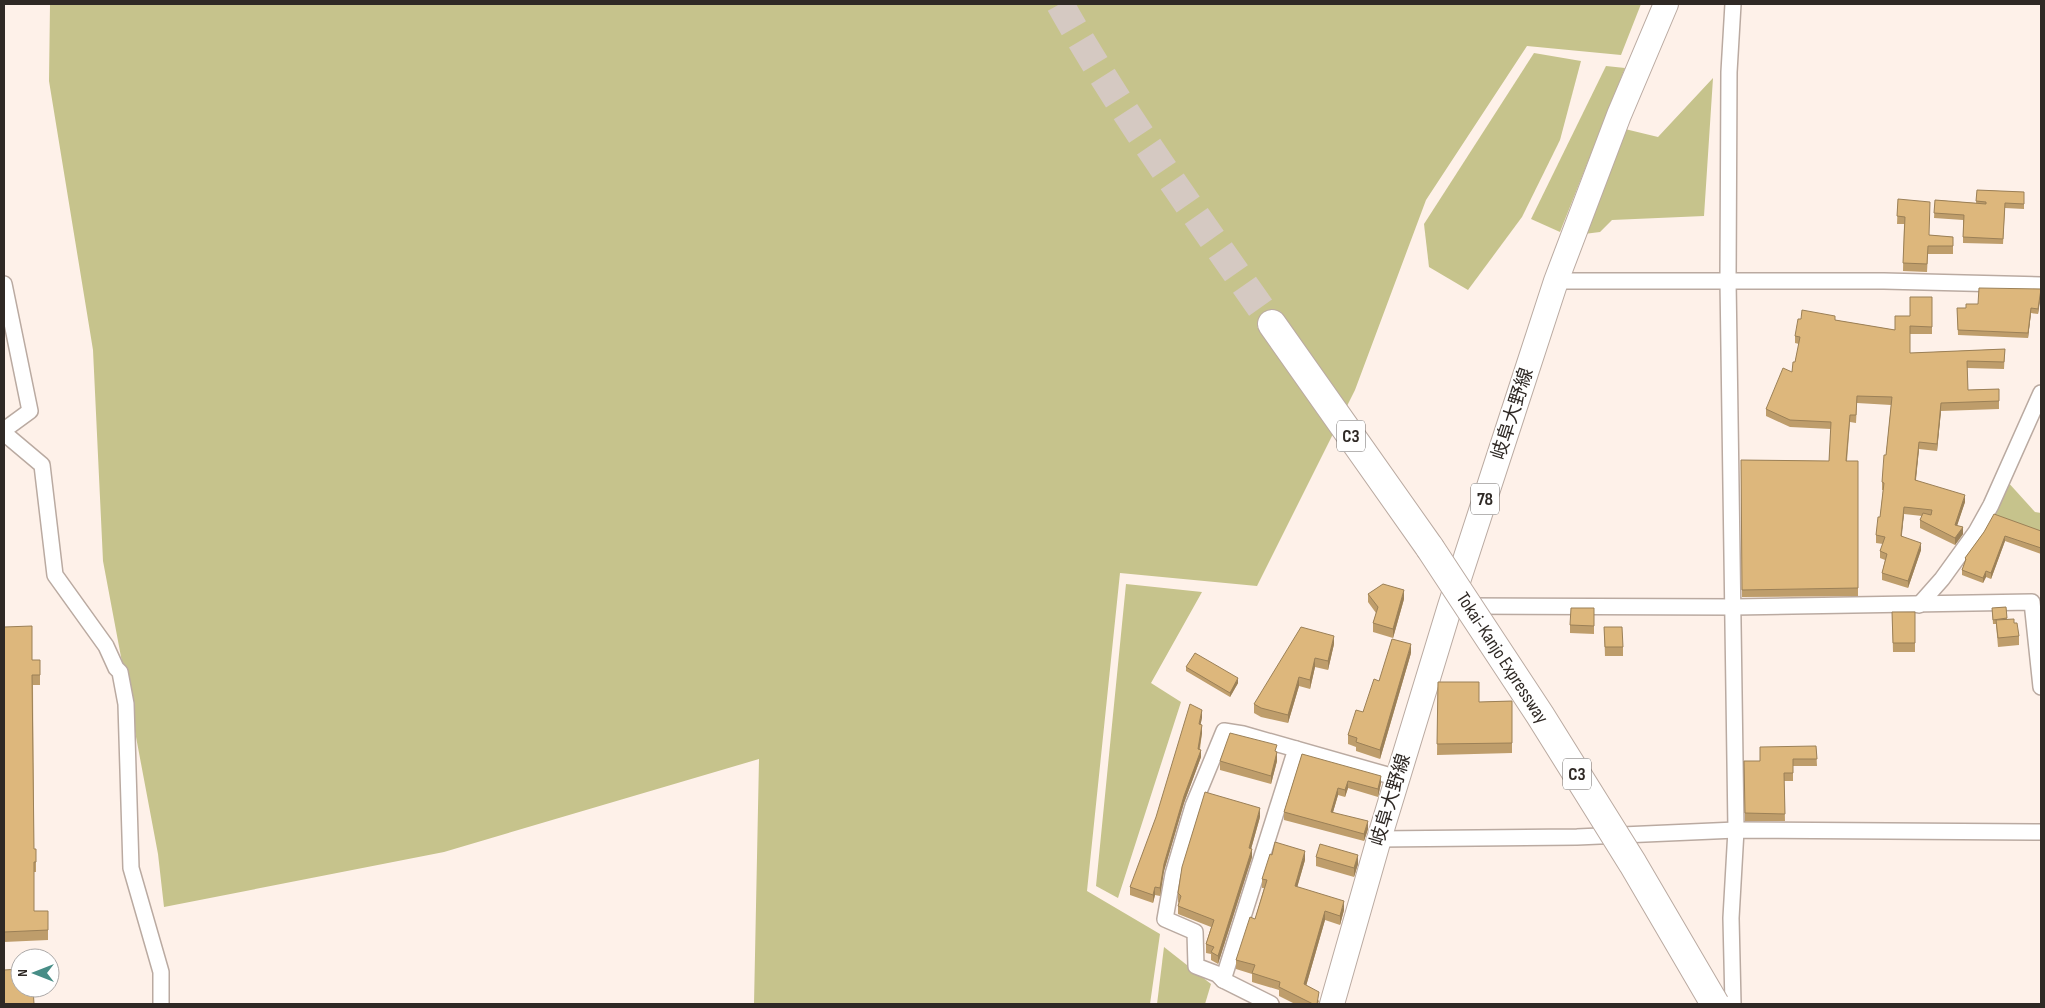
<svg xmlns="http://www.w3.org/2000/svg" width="2045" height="1008" viewBox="0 0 2045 1008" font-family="'Sofia Sans Condensed','Noto Sans JP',sans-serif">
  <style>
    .green { fill: #c6c38c }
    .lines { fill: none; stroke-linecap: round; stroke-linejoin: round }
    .motorway-tunnel { stroke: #d5c9c2; stroke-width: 28; stroke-dasharray: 28 14; stroke-linecap: butt }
    .minor-casing { stroke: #baaaa1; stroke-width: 18 }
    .primary-casing { stroke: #baaaa1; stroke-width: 26 }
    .motorway-casing { stroke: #baaaa1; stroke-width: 30 }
    .minor { stroke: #fff; stroke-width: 15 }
    .primary { stroke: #fff; stroke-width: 24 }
    .motorway { stroke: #fff; stroke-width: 28 }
    .motorway-bridge-casing { stroke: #baaaa1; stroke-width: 30; stroke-linecap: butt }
    .motorway-bridge { stroke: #fff; stroke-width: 28 }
    .wall { fill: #be9d6b }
    .shaded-wall { fill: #9b8057 }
    .building { fill: #ddb77c; stroke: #9b8057 }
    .labels { text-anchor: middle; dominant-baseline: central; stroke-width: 4; stroke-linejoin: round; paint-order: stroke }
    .shield { fill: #fff; stroke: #6d6966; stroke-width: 1 }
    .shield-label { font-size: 18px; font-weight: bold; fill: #2f2925 }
    .street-label { font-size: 19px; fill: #2f2925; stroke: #fff }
  </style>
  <rect width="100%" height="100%" fill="#fef1e9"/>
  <g class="green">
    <polygon points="50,4 1641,4 1621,55 1527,46 1426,200 1355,390 1257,586 1120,573 1087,891 1160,934 1150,1004 754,1004 759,759 444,852 164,907 158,854 103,561 93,350 49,81"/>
    <polygon points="1534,53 1581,61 1560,140 1522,217 1468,290 1429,267 1424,224"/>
    <polygon points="1606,66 1625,68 1560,232 1531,219"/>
    <polygon points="1713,78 1704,216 1612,220 1600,232 1584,234 1625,129 1658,137"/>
    <polygon points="2006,480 2035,512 2041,513 2041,534 1994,514"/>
    <polygon points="1126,584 1202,592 1151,683 1181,702 1118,898 1096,886"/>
    <polygon points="1164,947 1211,984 1205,1004 1157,1004"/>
  </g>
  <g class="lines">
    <path class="motorway-tunnel" d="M1060 4C1122 115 1199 219 1272 324"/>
    <defs>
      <g id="minor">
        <polyline points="1733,4 1729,72 1728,280 1736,830 1731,918 1733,1004"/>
        <polyline points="1556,281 1884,281 2041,285"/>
        <polyline points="4,284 30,411 4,430"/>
        <polyline points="4,433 42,465 55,575 106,646 116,668 120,672 126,704 131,868 161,972 161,1004"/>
        <polyline points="1919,605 1942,579 1976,532 1991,505 2041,393"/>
        <polyline points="1464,606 1734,607 2032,602 2041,687"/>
        <polyline points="1379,839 1577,837 1736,830 2041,832"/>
        <polyline points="1223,980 1296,749"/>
        <polyline points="1271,1004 1223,980 1217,974 1196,966 1195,932 1165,919 1173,874 1193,806 1224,731 1243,734 1398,778"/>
      </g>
      <polyline id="primary" points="1332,1004 1379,839 1450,606 1556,281 1619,115 1666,4"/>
      <polyline id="motorway" points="1272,324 1430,548"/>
    </defs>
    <use href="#minor" class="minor-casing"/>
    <use href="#primary" class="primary-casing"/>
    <use href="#motorway" class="motorway-casing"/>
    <use href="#minor" class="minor"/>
    <use href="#primary" class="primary"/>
    <use href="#motorway" class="motorway"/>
    <defs>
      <polyline id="motorway-bridge" points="1430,548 1540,715 1633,864 1715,1004"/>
    </defs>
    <use href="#motorway-bridge" class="motorway-bridge-casing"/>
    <use href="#motorway-bridge" class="motorway-bridge"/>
  </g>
  <g class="wall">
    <polygon points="1977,190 2024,192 2024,209 2005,208 2003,244 1963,243 1963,220 1934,218 1935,200 1976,203"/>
    <polygon points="1898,199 1929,235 1953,237 1953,254 1928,254 1927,272 1903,271 1904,224 1897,224"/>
    <polygon points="2041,289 2038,314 2031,313 2028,338 1958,335 1957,308 1966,308 1978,304"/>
    <polygon points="1932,297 1932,334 1910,334 1910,353 2005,349 2004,369 1967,368 1968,390 1999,389 1999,409 1941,411 1937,451 1919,449 1916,480 1965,502 1957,525 1963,534 1955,545 1920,528 1920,520 1922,516 1904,514 1901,537 1921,550 1908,588 1882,580 1882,573 1885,560 1880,558 1880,551 1883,544 1876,543 1876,535 1880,517 1883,490 1882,490 1882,482 1886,455 1891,405 1857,403 1856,423 1850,422 1847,461 1858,461 1858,596 1742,597 1741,460 1829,461 1831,429 1790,427 1766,416 1766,409 1792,372 1795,362 1799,344 1795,343 1795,336 1835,320 1895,330"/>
    <polygon points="2041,531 2041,554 2005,541 1991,579 1986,577 1983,583 1962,575 1962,570 1965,562 1965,558 1984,532"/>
    <polygon points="1368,594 1404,599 1393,638 1373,632 1373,623 1376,613 1368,602"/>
    <polygon points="2006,607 2007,619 2014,623 2019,636 2019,645 1998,647 1996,624 1993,624 1992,608"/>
    <polygon points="1594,608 1594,634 1570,633 1570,625"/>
    <polygon points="1892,612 1915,612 1915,652 1893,652"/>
    <polygon points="4,627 32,660 40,660 40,685 33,685 34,849 36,862 36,872 34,872 34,911 48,911 48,940 4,942"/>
    <polygon points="1604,627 1623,647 1623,656 1605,656"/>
    <polygon points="1334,644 1328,670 1315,667 1310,689 1299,686 1288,723 1261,717 1254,713 1254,704"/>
    <polygon points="1411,653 1380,759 1356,751 1356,747 1348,744 1348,735 1363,712 1379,681"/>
    <polygon points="1186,667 1238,683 1230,697 1186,671"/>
    <polygon points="1438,682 1479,702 1512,701 1512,753 1437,755"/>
    <polygon points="1202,718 1200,724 1202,733 1200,749 1201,757 1184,803 1164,871 1160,896 1155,895 1153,903 1130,895 1130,887"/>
    <polygon points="1816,746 1817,766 1793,766 1793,781 1784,781 1785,821 1745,821 1744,761 1760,761"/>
    <polygon points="1277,752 1277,761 1271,784 1220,770 1220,761"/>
    <polygon points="1302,754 1381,783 1378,797 1348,788 1345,797 1338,795 1333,812 1368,829 1364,841 1284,820 1284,812"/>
    <polygon points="1260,817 1251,849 1252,857 1218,964 1211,960 1211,954 1206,953 1206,944 1211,927 1178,914 1178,906 1179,903 1178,902 1178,893"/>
    <polygon points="1316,857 1358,864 1354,877 1316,866"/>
    <polygon points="1305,860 1297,887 1344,910 1340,925 1325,920 1306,986 1319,1001 1318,1004 1295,1004 1279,996 1279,990 1252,982 1252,974 1236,969 1236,960 1255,919 1264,888 1262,888 1262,879"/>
  </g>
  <g class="shaded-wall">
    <polygon points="2041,290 2041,295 2038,314 2038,309"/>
    <polygon points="2031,308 2031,313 2028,338 2028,333"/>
    <polygon points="1941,403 1941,411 1937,451 1937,444"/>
    <polygon points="1919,442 1919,449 1915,487 1915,480"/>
    <polygon points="1965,495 1965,502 1955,532 1955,525"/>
    <polygon points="1904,507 1904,514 1901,544 1901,536"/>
    <polygon points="1963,527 1963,534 1955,545 1955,538"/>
    <polygon points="2005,536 2005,541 1991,579 1991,573"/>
    <polygon points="1921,543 1921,550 1908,588 1908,581"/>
    <polygon points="1986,571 1986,577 1983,583 1983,578"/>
    <polygon points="1404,590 1404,599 1393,638 1393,629"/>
    <polygon points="1334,636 1334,644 1328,670 1328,661"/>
    <polygon points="1411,644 1411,653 1380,759 1380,750"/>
    <polygon points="1315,658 1315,667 1310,689 1310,680"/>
    <polygon points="1299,677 1299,686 1288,723 1288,715"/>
    <polygon points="1238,678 1238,683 1230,697 1230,693"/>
    <polygon points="1202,710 1202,718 1199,732 1199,724"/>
    <polygon points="1202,725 1202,733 1198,756 1201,750 1201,757 1184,803 1164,871 1160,896 1160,888 1164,864 1198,749"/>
    <polygon points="1277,752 1277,761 1271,784 1271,776"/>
    <polygon points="1381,776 1381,783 1378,797 1378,789"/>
    <polygon points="1348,781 1348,788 1345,797 1345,790"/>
    <polygon points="1338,788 1338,795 1331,819 1331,812"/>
    <polygon points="1260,808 1260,817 1249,856 1249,848"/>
    <polygon points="1368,821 1368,829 1364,841 1364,834"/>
    <polygon points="1252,849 1252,857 1218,964 1218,956"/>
    <polygon points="1305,851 1305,860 1295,895 1295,886"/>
    <polygon points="1358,855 1358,864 1354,877 1354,868"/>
    <polygon points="1155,887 1155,895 1153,903 1153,895"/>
    <polygon points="1344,901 1344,910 1340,925 1340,916"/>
    <polygon points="1325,911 1325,920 1304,993 1304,984"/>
  </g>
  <g class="building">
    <polygon points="1977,190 2024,192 2024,204 2005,203 2003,239 1963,237 1964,215 1934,213 1935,200 1986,204 1986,202 1976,201"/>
    <polygon points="1898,199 1930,202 1929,235 1953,237 1953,246 1928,246 1927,264 1903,263 1905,217 1897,216"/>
    <polygon points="1979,288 2041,289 2038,309 2031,308 2028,333 1958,330 1957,308 1966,308 1966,304 1978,304"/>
    <polygon points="1910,297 1932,297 1932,327 1910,326 1910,353 2005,349 2004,362 1967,361 1968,390 1999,389 1999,401 1941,403 1937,444 1919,442 1915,480 1965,495 1955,525 1963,527 1955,538 1920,520 1923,513 1931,515 1932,510 1904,507 1901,536 1921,543 1908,581 1882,573 1887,554 1880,551 1885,537 1876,535 1878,517 1880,517 1884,483 1882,482 1884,455 1886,455 1892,397 1857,396 1856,415 1850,415 1846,461 1858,461 1858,588 1742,590 1741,460 1829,461 1831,422 1790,420 1766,409 1783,368 1792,372 1793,362 1795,362 1800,337 1795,336 1798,319 1801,319 1802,310 1835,316 1835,320 1895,330 1895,316 1910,316"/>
    <polygon points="1994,514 2041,531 2041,548 2005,536 1991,573 1986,571 1983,578 1962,570 1966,559 1965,558 1984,532"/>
    <polygon points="1383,584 1404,590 1393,629 1373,623 1378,607 1368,594"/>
    <polygon points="2006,607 2007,618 1993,620 1992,608"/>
    <polygon points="1571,608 1594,608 1594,626 1570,625"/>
    <polygon points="1892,612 1915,612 1915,643 1893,643"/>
    <polygon points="2014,619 2014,623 2017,623 2019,636 1998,638 1996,620"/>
    <polygon points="32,626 32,660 40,660 40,675 32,675 34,849 36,849 36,862 34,862 34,911 48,911 48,930 4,932 4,627"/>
    <polygon points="1301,627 1334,636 1328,661 1315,658 1310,680 1299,677 1288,715 1261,708 1254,704"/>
    <polygon points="1604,627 1622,627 1623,647 1605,647"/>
    <polygon points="1392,639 1411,644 1380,750 1356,742 1357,738 1348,735 1356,710 1363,712 1374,679 1379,681"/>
    <polygon points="1195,653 1238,678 1230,693 1186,667"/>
    <polygon points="1438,682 1479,682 1479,702 1512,701 1512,743 1437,744"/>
    <polygon points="1190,704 1202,710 1199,724 1202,725 1198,749 1201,750 1184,796 1164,864 1160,888 1155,887 1153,895 1130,887 1156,817"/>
    <polygon points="1230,733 1277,745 1275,751 1277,752 1271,776 1220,761"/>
    <polygon points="1816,746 1817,759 1793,759 1793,773 1784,773 1785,814 1745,813 1744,761 1760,761 1760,747"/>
    <polygon points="1302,754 1381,776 1378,789 1348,781 1345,790 1338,788 1331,812 1368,821 1364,834 1284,812"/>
    <polygon points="1205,792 1260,808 1249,848 1252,849 1218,956 1211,952 1214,947 1206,944 1214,920 1178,906 1181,896 1178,893 1182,867"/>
    <polygon points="1275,842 1305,851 1295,886 1344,901 1340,916 1325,911 1304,984 1319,992 1317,1004 1313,1004 1279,987 1280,982 1252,973 1255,965 1236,960 1250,917 1255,919 1267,880 1262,879 1270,854 1272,855"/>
    <polygon points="1320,844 1358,855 1354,868 1316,857"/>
    <polygon points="20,969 20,988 33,988 34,1004 4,1004 4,970"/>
  </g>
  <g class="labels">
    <g class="shield">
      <rect x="1337" y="420.5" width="28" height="31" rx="4"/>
      <rect x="1471" y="483.5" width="28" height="31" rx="4"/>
      <rect x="1563" y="758.5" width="28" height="31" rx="4"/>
    </g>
    <g class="shield-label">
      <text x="1351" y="436">C3</text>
      <text x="1485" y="499">78</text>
      <text x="1577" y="774">C3</text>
    </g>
    <g class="street-label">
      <text transform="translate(1513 414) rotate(-72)">岐阜大野線</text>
      <text transform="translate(1502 658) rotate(57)">Tokai-Kanjo Expressway</text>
      <text transform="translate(1391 800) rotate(-73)">岐阜大野線</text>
    </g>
  </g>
  <rect width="2045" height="1008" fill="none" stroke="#2f2925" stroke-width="10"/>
  <g transform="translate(35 973) rotate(270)"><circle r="24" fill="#ffffff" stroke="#aca9a8"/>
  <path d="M0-4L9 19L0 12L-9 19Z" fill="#478d86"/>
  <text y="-8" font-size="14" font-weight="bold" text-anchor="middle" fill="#2f2925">N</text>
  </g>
</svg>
